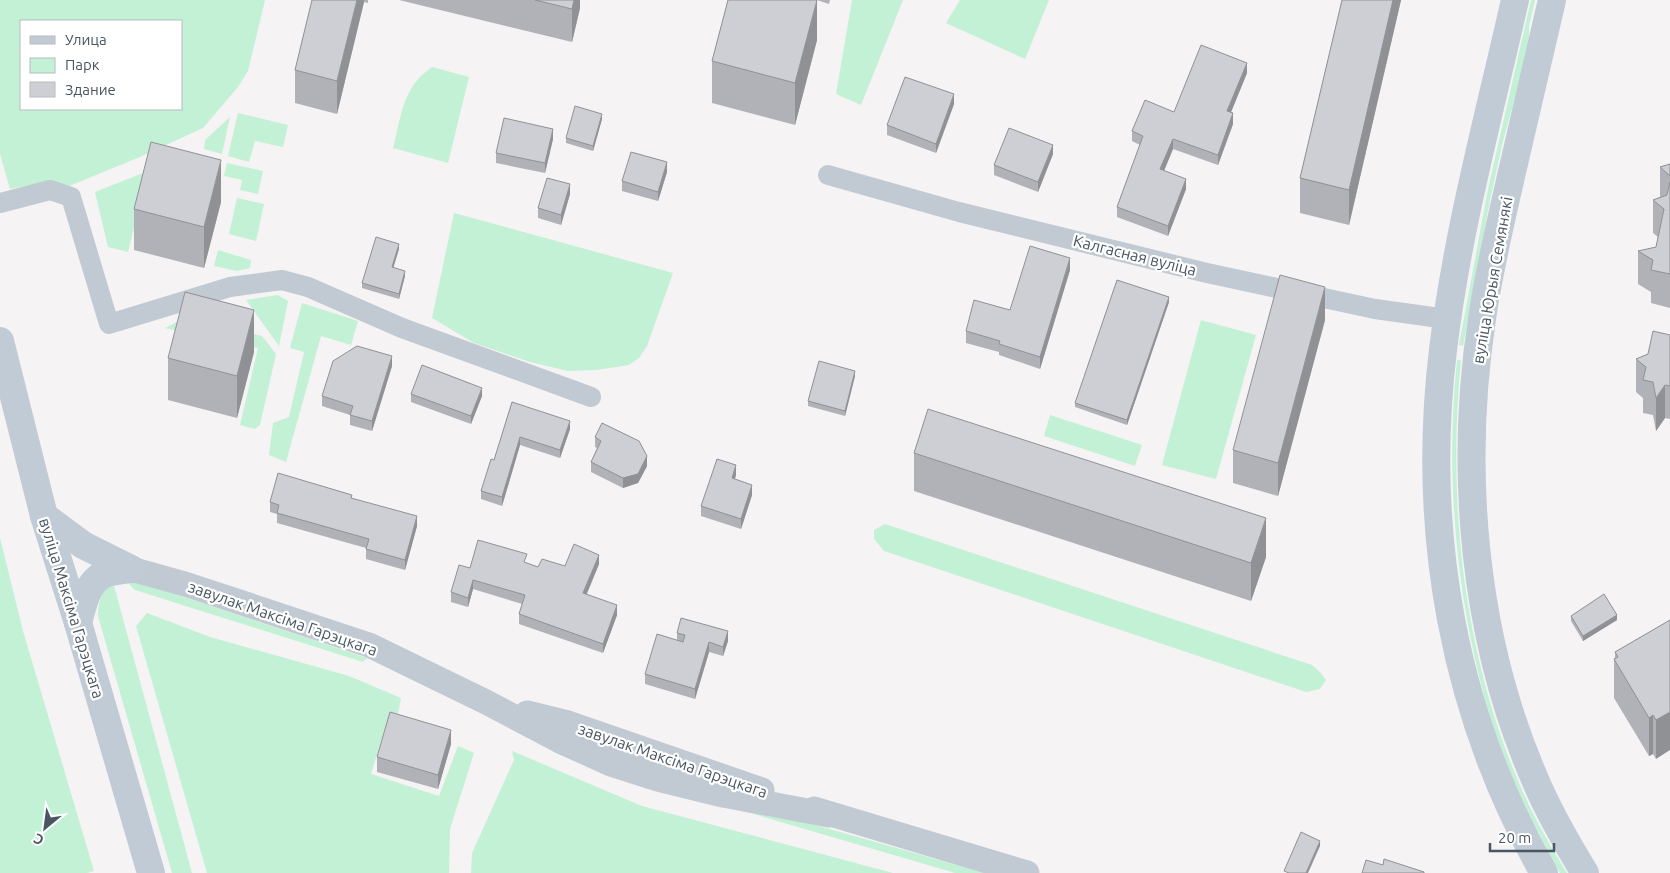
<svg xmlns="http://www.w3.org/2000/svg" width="1670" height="873" viewBox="0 0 1670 873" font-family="Ubuntu,sans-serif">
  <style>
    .green { fill: #c3f1d5; fill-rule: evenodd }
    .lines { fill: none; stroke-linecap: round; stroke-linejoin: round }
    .minor { stroke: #c1cad2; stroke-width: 20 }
    .tertiary { stroke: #c1cad2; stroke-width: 25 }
    .secondary { stroke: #c1cbd6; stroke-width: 28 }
    .wall { fill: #b0b2b7 }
    .shaded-wall { fill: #909195 }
    .building { fill: #cdcfd5; stroke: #909195 }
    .labels { text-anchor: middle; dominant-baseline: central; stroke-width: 4.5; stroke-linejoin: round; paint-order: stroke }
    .street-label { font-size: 16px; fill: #4a5661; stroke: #fff }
  </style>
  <rect width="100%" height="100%" fill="#f5f3f3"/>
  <g class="green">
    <path d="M0 0H265L248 71 238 87 203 128 140 157 69 186 50 182 10 189 0 154ZM21 21H181V109H21Z"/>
    <polygon points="852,0 903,0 861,105 836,94"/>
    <polygon points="960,0 1049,0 1025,59 946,23"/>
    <polygon points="1531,0 1535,0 1529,26 1529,47 1503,141 1490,200 1463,346 1459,345 1488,189"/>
    <path d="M432 67 469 77 448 163 393 148C402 114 402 88 432 67Z"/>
    <polygon points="238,113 288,125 283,147 255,141 249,162 228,156"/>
    <polygon points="230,117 222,154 204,149 205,140"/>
    <polygon points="227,163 263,171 258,194 240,190 242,180 224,176"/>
    <polygon points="148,171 128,252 108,247 95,192"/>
    <polygon points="237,198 264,204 256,241 229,234"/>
    <polygon points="454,213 673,273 647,346 639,358 629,365 596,370 568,371 530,362 474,343 432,318"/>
    <polygon points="218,250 251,260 250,268 237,271 214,266"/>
    <polygon points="278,295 288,301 279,346 246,300"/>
    <polygon points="302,303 358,321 351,345 321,336 286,462 269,455 273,423 289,417 304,352 290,348"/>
    <polygon points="185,318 262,336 276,354 260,425 255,429 240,425 258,348 165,328"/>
    <polygon points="1201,320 1256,335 1216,479 1162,465"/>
    <path d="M1457 360H1461C1447 501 1463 652 1519 783 1532 814 1549 844 1567 873H1560C1540 836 1521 800 1505 760 1488 717 1477 671 1468 625 1452 537 1448 449 1457 360Z"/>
    <polygon points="1050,415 1142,445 1135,466 1044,436"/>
    <polygon points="885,524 1312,665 1321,673 1326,680 1320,689 1306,692 884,551 874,539 874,530"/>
    <polygon points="0,538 23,631 94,871 87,873 0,873"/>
    <polygon points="130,579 367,658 363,662 135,590 129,584"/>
    <path d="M113 582 192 873H172L98 616C98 601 101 593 113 582Z"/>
    <polygon points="147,613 210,637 349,676 401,698 396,724 389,723 385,728 371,774 439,796 458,746 474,753 450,829 449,873 207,873 136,626"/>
    <polygon points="512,751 642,806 893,873 471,873 472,853 514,760"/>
    <polygon points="706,800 805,822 985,873 955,873"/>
  </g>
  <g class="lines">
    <g class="minor">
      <polyline points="828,175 959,212 1207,273 1375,309 1447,319"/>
      <polyline points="0,203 50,190 71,197 109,324 230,287 282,280 308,287 402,328 591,397"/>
    </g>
    <g class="tertiary">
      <polyline points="131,569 185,584 369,645 486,702 560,741 611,764 658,779 723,795 829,815"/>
      <polyline points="527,713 568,723 762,790"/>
      <polyline points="814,809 1027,873"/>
    </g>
    <g class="secondary">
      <path d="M1515 0C1489 116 1457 232 1443 350 1421 531 1453 714 1544 873"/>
      <path d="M1552 0C1539 57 1525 115 1512 172 1501 221 1489 269 1482 319 1459 470 1473 636 1534 777 1548 811 1566 842 1585 873"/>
      <polyline points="0,341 44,516 78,623 151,873"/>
      <polyline points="44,516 83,545 131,569"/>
      <path d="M78 623C83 605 87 580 107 573 114 571 123 570 131 569"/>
    </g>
  </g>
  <g class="wall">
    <polygon points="312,0 368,0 368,3 364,2 337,114 295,103 295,70"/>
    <polygon points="399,0 580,0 580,8 572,42"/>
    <polygon points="728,0 830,0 829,4 817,0 817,40 795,125 712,103 712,61"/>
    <polygon points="1342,0 1401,0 1349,225 1300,213 1300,178"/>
    <polygon points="1247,73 1231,112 1233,124 1218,165 1173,149 1164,171 1186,189 1168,236 1117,217 1117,207 1140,145 1132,141 1132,131 1174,112"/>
    <polygon points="954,104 936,153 887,135 887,125"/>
    <polygon points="602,119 593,151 566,143 566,138"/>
    <polygon points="553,139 545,173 496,163 496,153"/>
    <polygon points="1053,154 1038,192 994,175 994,165"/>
    <polygon points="1670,164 1670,308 1651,303 1651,292 1638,284 1638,251 1656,247 1658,237 1653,233 1653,200 1660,197 1660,167"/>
    <polygon points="667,172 658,201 622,191 622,181"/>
    <polygon points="570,194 561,225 538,218 538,208"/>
    <polygon points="221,202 204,268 134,250 134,209"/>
    <polygon points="399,249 393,268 405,276 399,299 362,288 362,283"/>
    <polygon points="1070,270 1040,369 999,355 999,352 966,343 966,331 1010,310"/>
    <polygon points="1169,302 1127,425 1075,407 1075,403"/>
    <polygon points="1325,320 1278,496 1233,483 1233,450"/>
    <polygon points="1670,335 1670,419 1665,418 1656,431 1653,415 1643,413 1643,398 1636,392 1636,359 1648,354"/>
    <polygon points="254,352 237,418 168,400 168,358"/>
    <polygon points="392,366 372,431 350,425 350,415 322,406 322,396"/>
    <polygon points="855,376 845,416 808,406 808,401"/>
    <polygon points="411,394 482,396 471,424 411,402"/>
    <polygon points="512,402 570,429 560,458 520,445 502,506 481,499 481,491 494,460"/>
    <polygon points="595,437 647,466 638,483 623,488 591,472 591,462 597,448 595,447"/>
    <polygon points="914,453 1266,557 1251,601 914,491"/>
    <polygon points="736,475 735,479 752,495 741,529 701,516 701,506"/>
    <polygon points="352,499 417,526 405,570 366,559 366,548 277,523 277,514 270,512 270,502"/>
    <polygon points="527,563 538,567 599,564 587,594 617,615 603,653 519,624 519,614 522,604 473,589 468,607 451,602 451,592 470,568"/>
    <polygon points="1571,616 1617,620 1583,641 1571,621"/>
    <polygon points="1670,620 1656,759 1653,754 1649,756 1614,698 1614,659 1615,658 1615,652"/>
    <polygon points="677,633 728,641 723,656 709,652 695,699 645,684 645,674 677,640"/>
    <polygon points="451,744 438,789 377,772 377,757"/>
  </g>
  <g class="shaded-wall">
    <polygon points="357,0 364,0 364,2 337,114 337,81"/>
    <polygon points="574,0 580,0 580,8 572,42 572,9"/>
    <polygon points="817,0 817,40 795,125 795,83"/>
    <polygon points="1393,0 1401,0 1349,225 1349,190"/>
    <polygon points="1247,63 1247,73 1227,122 1227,111"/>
    <polygon points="954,94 954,104 936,153 936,144"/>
    <polygon points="1233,113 1233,124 1218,165 1218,155"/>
    <polygon points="602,114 602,119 593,151 593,146"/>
    <polygon points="553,129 553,139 545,173 545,163"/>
    <polygon points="1173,139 1173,149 1160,180 1160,169"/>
    <polygon points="1053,145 1053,154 1038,192 1038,182"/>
    <polygon points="221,160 221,202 204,268 204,227"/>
    <polygon points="667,162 667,172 658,201 658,192"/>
    <polygon points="1186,179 1186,189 1168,236 1168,226"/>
    <polygon points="570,184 570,194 561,225 561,215"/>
    <polygon points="399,244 399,249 392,272 392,267"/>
    <polygon points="1070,258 1070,270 1040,369 1040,357"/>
    <polygon points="405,271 405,276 399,299 399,294"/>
    <polygon points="1325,287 1325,320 1278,496 1278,463"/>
    <polygon points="1169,297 1169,302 1127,425 1127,420"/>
    <polygon points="254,310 254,352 237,418 237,376"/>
    <polygon points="392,356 392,366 372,431 372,421"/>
    <polygon points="855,371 855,376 845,416 845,411"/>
    <polygon points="1665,385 1665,418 1656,431 1656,398"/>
    <polygon points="482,388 482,396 471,424 471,416"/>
    <polygon points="570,421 570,429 560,458 560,450"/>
    <polygon points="520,437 520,445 502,506 502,497"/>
    <polygon points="647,456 647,466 638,483 623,488 623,478"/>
    <polygon points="736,465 736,475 732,488 732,478"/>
    <polygon points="752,485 752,495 741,529 741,519"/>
    <polygon points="417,516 417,526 405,570 405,560"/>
    <polygon points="1266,518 1266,557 1251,601 1251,563"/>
    <polygon points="599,555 599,564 583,602 583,593"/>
    <polygon points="473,580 473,589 468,607 468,598"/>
    <polygon points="617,605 617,615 603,653 603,644"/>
    <polygon points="1617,615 1617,620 1583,641 1583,636"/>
    <polygon points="728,631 728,641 723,656 723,647"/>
    <polygon points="709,642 709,652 695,699 695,689"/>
    <polygon points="1670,712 1670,750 1656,759 1656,720"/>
    <polygon points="1653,715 1653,754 1649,756 1649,718"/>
    <polygon points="451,730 451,744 438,789 438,775"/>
    <polygon points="1320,841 1320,846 1308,873 1306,873"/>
  </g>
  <g class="building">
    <polygon points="312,0 357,0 337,81 295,70"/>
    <polygon points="535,0 574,0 572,9"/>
    <polygon points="728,0 817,0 795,83 712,61"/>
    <polygon points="1342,0 1393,0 1349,190 1300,178"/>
    <polygon points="1201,45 1247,63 1227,111 1233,113 1218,155 1173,139 1160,169 1186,179 1168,226 1117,207 1143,136 1132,131 1145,100 1174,112"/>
    <polygon points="905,77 954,94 936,144 887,125"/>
    <polygon points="575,106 602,114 593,146 566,138"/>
    <polygon points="504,118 553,129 545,163 496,153"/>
    <polygon points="1009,128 1053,145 1038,182 994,165"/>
    <polygon points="151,142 221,160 204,227 134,209"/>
    <polygon points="631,152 667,162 658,192 622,181"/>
    <polygon points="1670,164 1670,176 1660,167"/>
    <polygon points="547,178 570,184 561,215 538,208"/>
    <polygon points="1670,182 1670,274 1651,270 1653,260 1638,251 1656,247 1664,209 1653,200 1667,195"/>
    <polygon points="376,237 399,244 392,267 405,271 399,294 362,283"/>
    <polygon points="1030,246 1070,258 1040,357 999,344 1000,341 966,331 974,300 1010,310"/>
    <polygon points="1280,275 1325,287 1278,463 1233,450"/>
    <polygon points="1117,280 1169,297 1127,420 1075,403"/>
    <polygon points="185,292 254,310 237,376 168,358"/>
    <polygon points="1653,331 1670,335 1670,386 1665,385 1656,398 1653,382 1643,380 1646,367 1636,359 1648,354"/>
    <polygon points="357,346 392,356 372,421 350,415 353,406 322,396 333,361"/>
    <polygon points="819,361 855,371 845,411 808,401"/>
    <polygon points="422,365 482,388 471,416 411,394"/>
    <polygon points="512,402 570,421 560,450 520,437 502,497 481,491 491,459 494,460"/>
    <polygon points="928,409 1266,518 1251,563 914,453"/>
    <polygon points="602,423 639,441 647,456 638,474 623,478 591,462 601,441 595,437"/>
    <polygon points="717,459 736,465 732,478 752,485 741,519 701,506"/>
    <polygon points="278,473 352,495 351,498 417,516 405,560 366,549 369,539 277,513 279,505 270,502"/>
    <polygon points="478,540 527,554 524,562 538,567 542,559 565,566 574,544 599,555 583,593 617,605 603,644 519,614 525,595 473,580 468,598 451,592 459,565 470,568"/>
    <polygon points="1604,594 1617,615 1583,636 1571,616"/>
    <polygon points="681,618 728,631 723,647 709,642 695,689 645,674 657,634 683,642 685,635 677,633"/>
    <polygon points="1670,620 1670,712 1656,720 1653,715 1649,718 1614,659 1618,657 1615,652"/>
    <polygon points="390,712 451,730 438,775 377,757"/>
    <polygon points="1301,832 1320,841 1306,873 1289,873 1284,871"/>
    <polygon points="1384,859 1424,872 1424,873 1362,873 1366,860 1383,865"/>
  </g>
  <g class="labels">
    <g class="street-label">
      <text transform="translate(1135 255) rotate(14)">Калгасная вуліца</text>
      <text transform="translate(1492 280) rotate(-80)">вуліца Юрыя Семянякі</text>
      <text transform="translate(72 608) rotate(73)">вуліца Максіма Гарэцкага</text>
      <text transform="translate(283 618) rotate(19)">завулак Максіма Гарэцкага</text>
      <text transform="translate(673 760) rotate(19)">завулак Максіма Гарэцкага</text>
    </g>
  </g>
  <rect x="20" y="20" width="162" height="90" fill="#ffffff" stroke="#b7bbc0"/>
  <rect x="30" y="36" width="25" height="8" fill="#c1cbd6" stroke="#b7bbc0"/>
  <text x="65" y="45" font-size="15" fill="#4a5661">Улица</text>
  <rect x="30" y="58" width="25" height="15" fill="#c3f1d5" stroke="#b7bbc0"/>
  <text x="65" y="70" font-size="15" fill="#4a5661">Парк</text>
  <rect x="30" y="82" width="25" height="15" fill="#cdcfd5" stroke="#b7bbc0"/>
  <text x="65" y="95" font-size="15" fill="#4a5661">Здание</text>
  <g transform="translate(45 828) rotate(209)" stroke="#ffffff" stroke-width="4" paint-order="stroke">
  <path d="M0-4L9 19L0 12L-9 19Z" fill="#4a5661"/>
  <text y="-8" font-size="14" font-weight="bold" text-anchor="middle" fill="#4a5661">С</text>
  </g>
  <path d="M1490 843v8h64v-8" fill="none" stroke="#4a5661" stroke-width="2.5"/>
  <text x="1498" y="843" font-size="15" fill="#4a5661" stroke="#ffffff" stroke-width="4" paint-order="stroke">20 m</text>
</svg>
